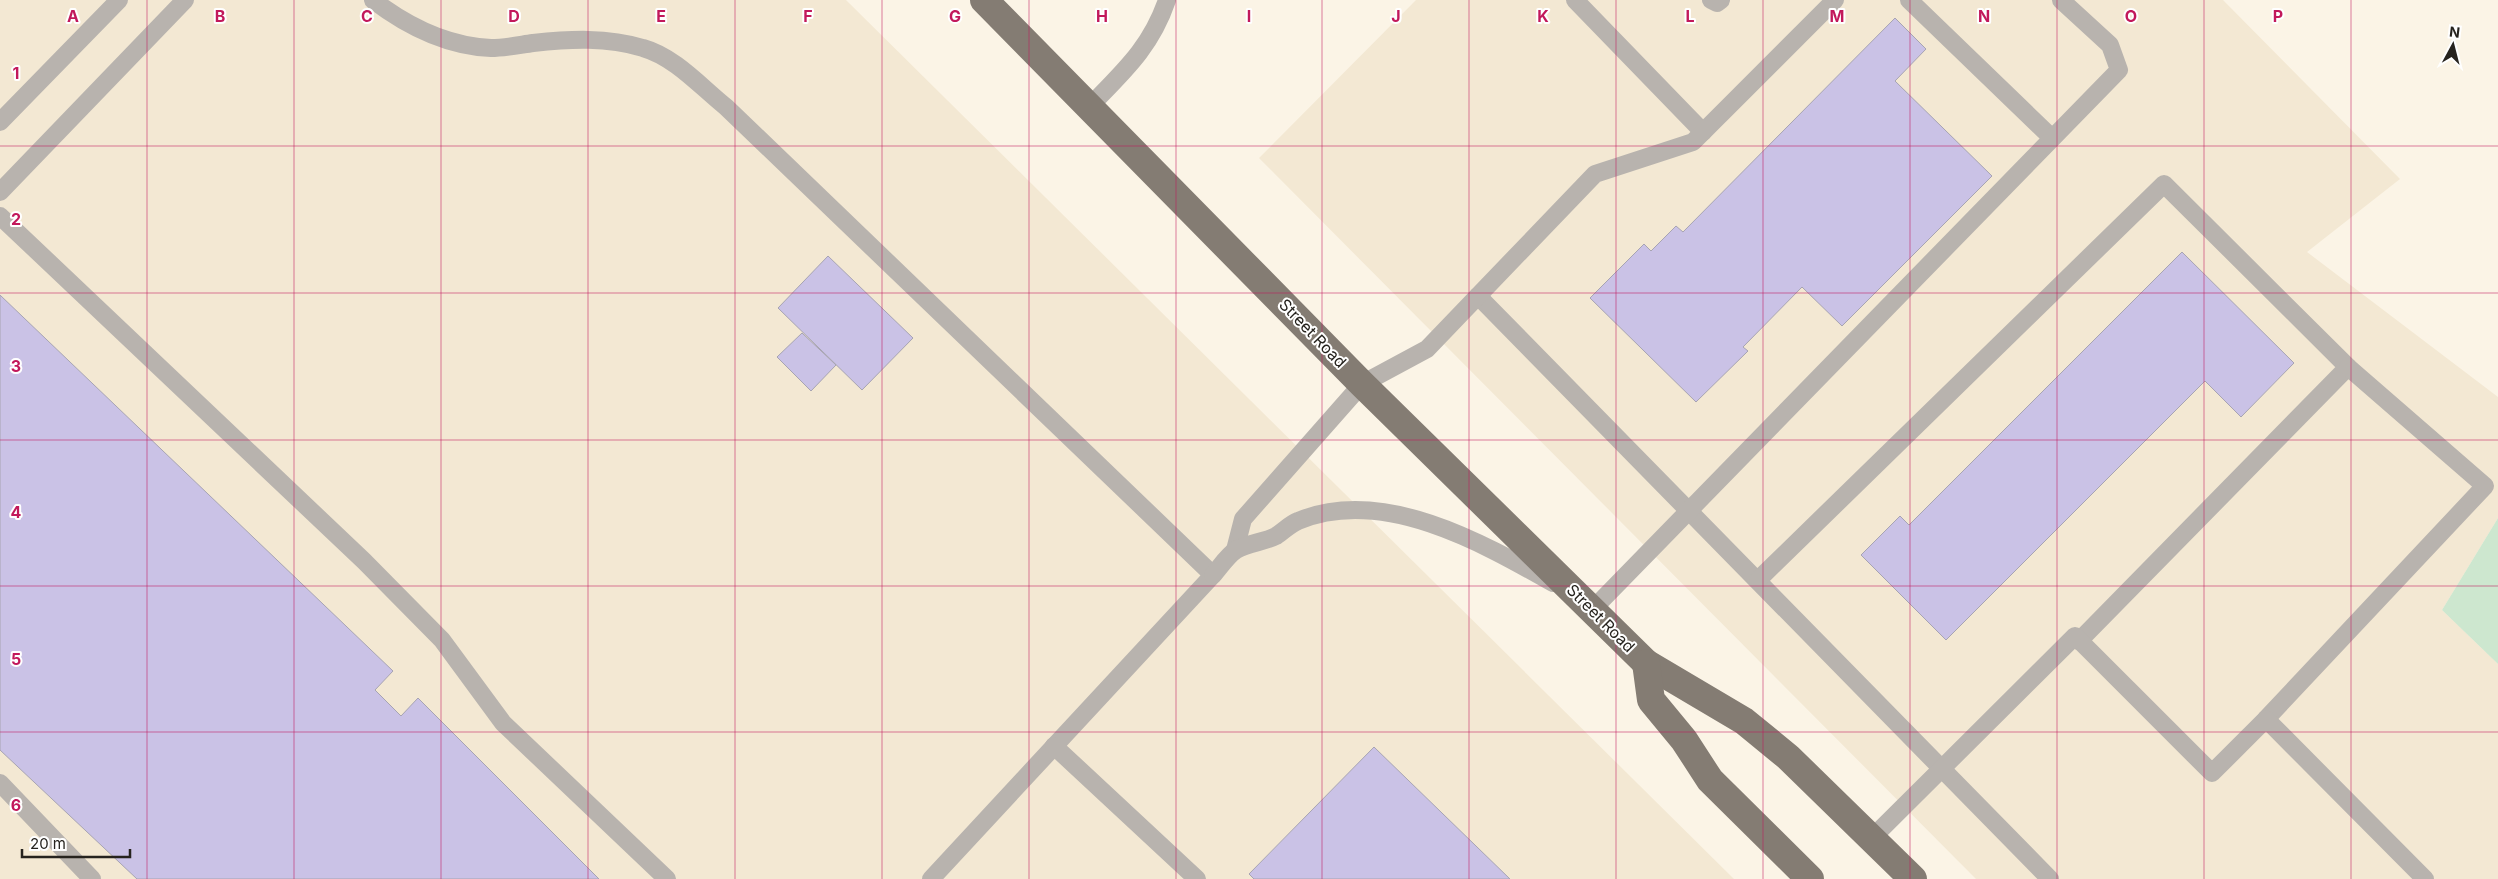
<svg xmlns="http://www.w3.org/2000/svg" width="2498" height="879" viewBox="0 0 2498 879" font-family="Inter,sans-serif">
  <style>
    .built { fill: #f3e8d3 }
    .green { fill: #cde7cf }
    .building { fill: #cac2e6; stroke: #a7a4b2 }
    .lines { fill: none; stroke-linecap: round; stroke-linejoin: round }
    .service { stroke: #b8b3ae; stroke-width: 18 }
    .primary { stroke: #847c73; stroke-width: 28 }
    .grid { fill: none; stroke: #c2185b; stroke-width: 1; stroke-opacity: 0.55 }
    .labels { text-anchor: middle; dominant-baseline: central; stroke-width: 4; stroke-linejoin: round; paint-order: stroke }
    .street-label { font-size: 16px; fill: #26231e; stroke: #fff }
    .grid-label { font-size: 16px; text-anchor: middle; font-weight: bold; fill: #c2185b; stroke: #fff; stroke-width: 4; stroke-linejoin: round; paint-order: stroke }
  </style>
  <rect width="100%" height="100%" fill="#fbf4e6"/>
  <g class="built">
    <polygon points="0,0 846,0 1734,879 0,879"/>
    <polygon points="1416,0 2223,0 2400,179 2307,252 2498,397 2498,518 2442,610 2498,664 2498,879 1976,879 1259,158"/>
  </g>
  <polygon class="green" points="2498,518 2498,664 2442,610"/>
  <g class="building">
    <polygon points="1895,18 1926,49 1895,81 1992,176 1842,326 1802,287 1743,347 1748,351 1696,402 1590,298 1644,244 1651,251 1676,226 1683,232"/>
    <polygon points="2182,252 2294,363 2241,417 2205,381 1946,640 1861,555 1900,516 1909,525"/>
    <polygon points="828,256 913,338 862,390 778,308"/>
    <polygon points="0,295 393,671 375,690 401,716 418,698 599,879 137,879 0,750"/>
    <polygon points="802,333 836,365 811,391 777,357"/>
    <polygon points="1374,747 1510,879 1254,879 1249,874"/>
  </g>
  <g class="lines">
    <g class="service">
      <path d="M373 0C407 26 447 46 491 48 505 48 519 45 533 43 570 39 607 37 643 48 675 57 701 87 726 107L1213 575 931 879"/>
      <polyline points="1575,0 1703,132"/>
      <polyline points="1711,0 1717,3 1721,0"/>
      <polyline points="1909,0 2052,138"/>
      <path d="M1090 106C1124 71 1151 47 1167 0"/>
      <polyline points="0,122 119,0"/>
      <polyline points="0,192 185,0"/>
      <polyline points="0,216 364,561 442,640 503,723 667,879"/>
      <polyline points="1478,296 2050,879"/>
      <polyline points="1235,550 1243,519 1362,384 1427,349 1595,174 1693,142 1835,0"/>
      <path d="M1213 575C1220 567 1228 555 1236 550 1249 543 1264 542 1276 536 1284 531 1290 524 1298 521 1382 486 1481 542 1553 583"/>
      <polyline points="1758,580 2164,184 2348,367 2079,641"/>
      <polyline points="1592,610 2119,70 2110,45 2061,0"/>
      <polyline points="2266,719 2485,486 2348,367"/>
      <polyline points="1054,746 1197,879"/>
      <polyline points="0,783 92,879"/>
      <polyline points="1872,838 2075,636 2212,773 2266,719 2425,879"/>
    </g>
    <g class="primary">
      <polyline points="984,0 1362,384 1646,663 1744,721 1788,757 1913,879"/>
      <polyline points="1646,663 1651,700 1684,740 1710,780 1810,879"/>
    </g>
  </g>
  <path class="grid" d="M147 0V879M294 0V879M441 0V879M588 0V879M735 0V879M882 0V879M1029 0V879M1176 0V879M1322 0V879M1469 0V879M1616 0V879M1763 0V879M1910 0V879M2057 0V879M2204 0V879M2351 0V879M0 146H2498M0 293H2498M0 440H2498M0 586H2498M0 732H2498"/>
  <g class="labels">
    <g class="street-label">
      <text transform="translate(1313 333) rotate(46)">Street Road</text>
      <text transform="translate(1601 618) rotate(45)">Street Road</text>
    </g>
  </g>
  <g class="grid-label">
    <text x="73" y="22">A</text>
    <text x="220" y="22">B</text>
    <text x="367" y="22">C</text>
    <text x="514" y="22">D</text>
    <text x="661" y="22">E</text>
    <text x="808" y="22">F</text>
    <text x="955" y="22">G</text>
    <text x="1102" y="22">H</text>
    <text x="1249" y="22">I</text>
    <text x="1396" y="22">J</text>
    <text x="1543" y="22">K</text>
    <text x="1690" y="22">L</text>
    <text x="1837" y="22">M</text>
    <text x="1984" y="22">N</text>
    <text x="2131" y="22">O</text>
    <text x="2278" y="22">P</text>
    <text x="16" y="79">1</text>
    <text x="16" y="225">2</text>
    <text x="16" y="372">3</text>
    <text x="16" y="518">4</text>
    <text x="16" y="665">5</text>
    <text x="16" y="811">6</text>
  </g>
  <g transform="translate(2453 45) rotate(7)" stroke="#ffffff" stroke-width="4" paint-order="stroke">
  <path d="M0-4L9 19L0 12L-9 19Z" fill="#26231e"/>
  <text y="-8" font-size="14" font-weight="bold" text-anchor="middle" fill="#26231e">N</text>
  </g>
  <path d="M22 849v8h108v-8" fill="none" stroke="#26231e" stroke-width="2.5"/>
  <text x="30" y="849" font-size="15" fill="#26231e" stroke="#ffffff" stroke-width="4" paint-order="stroke">20 m</text>
</svg>
